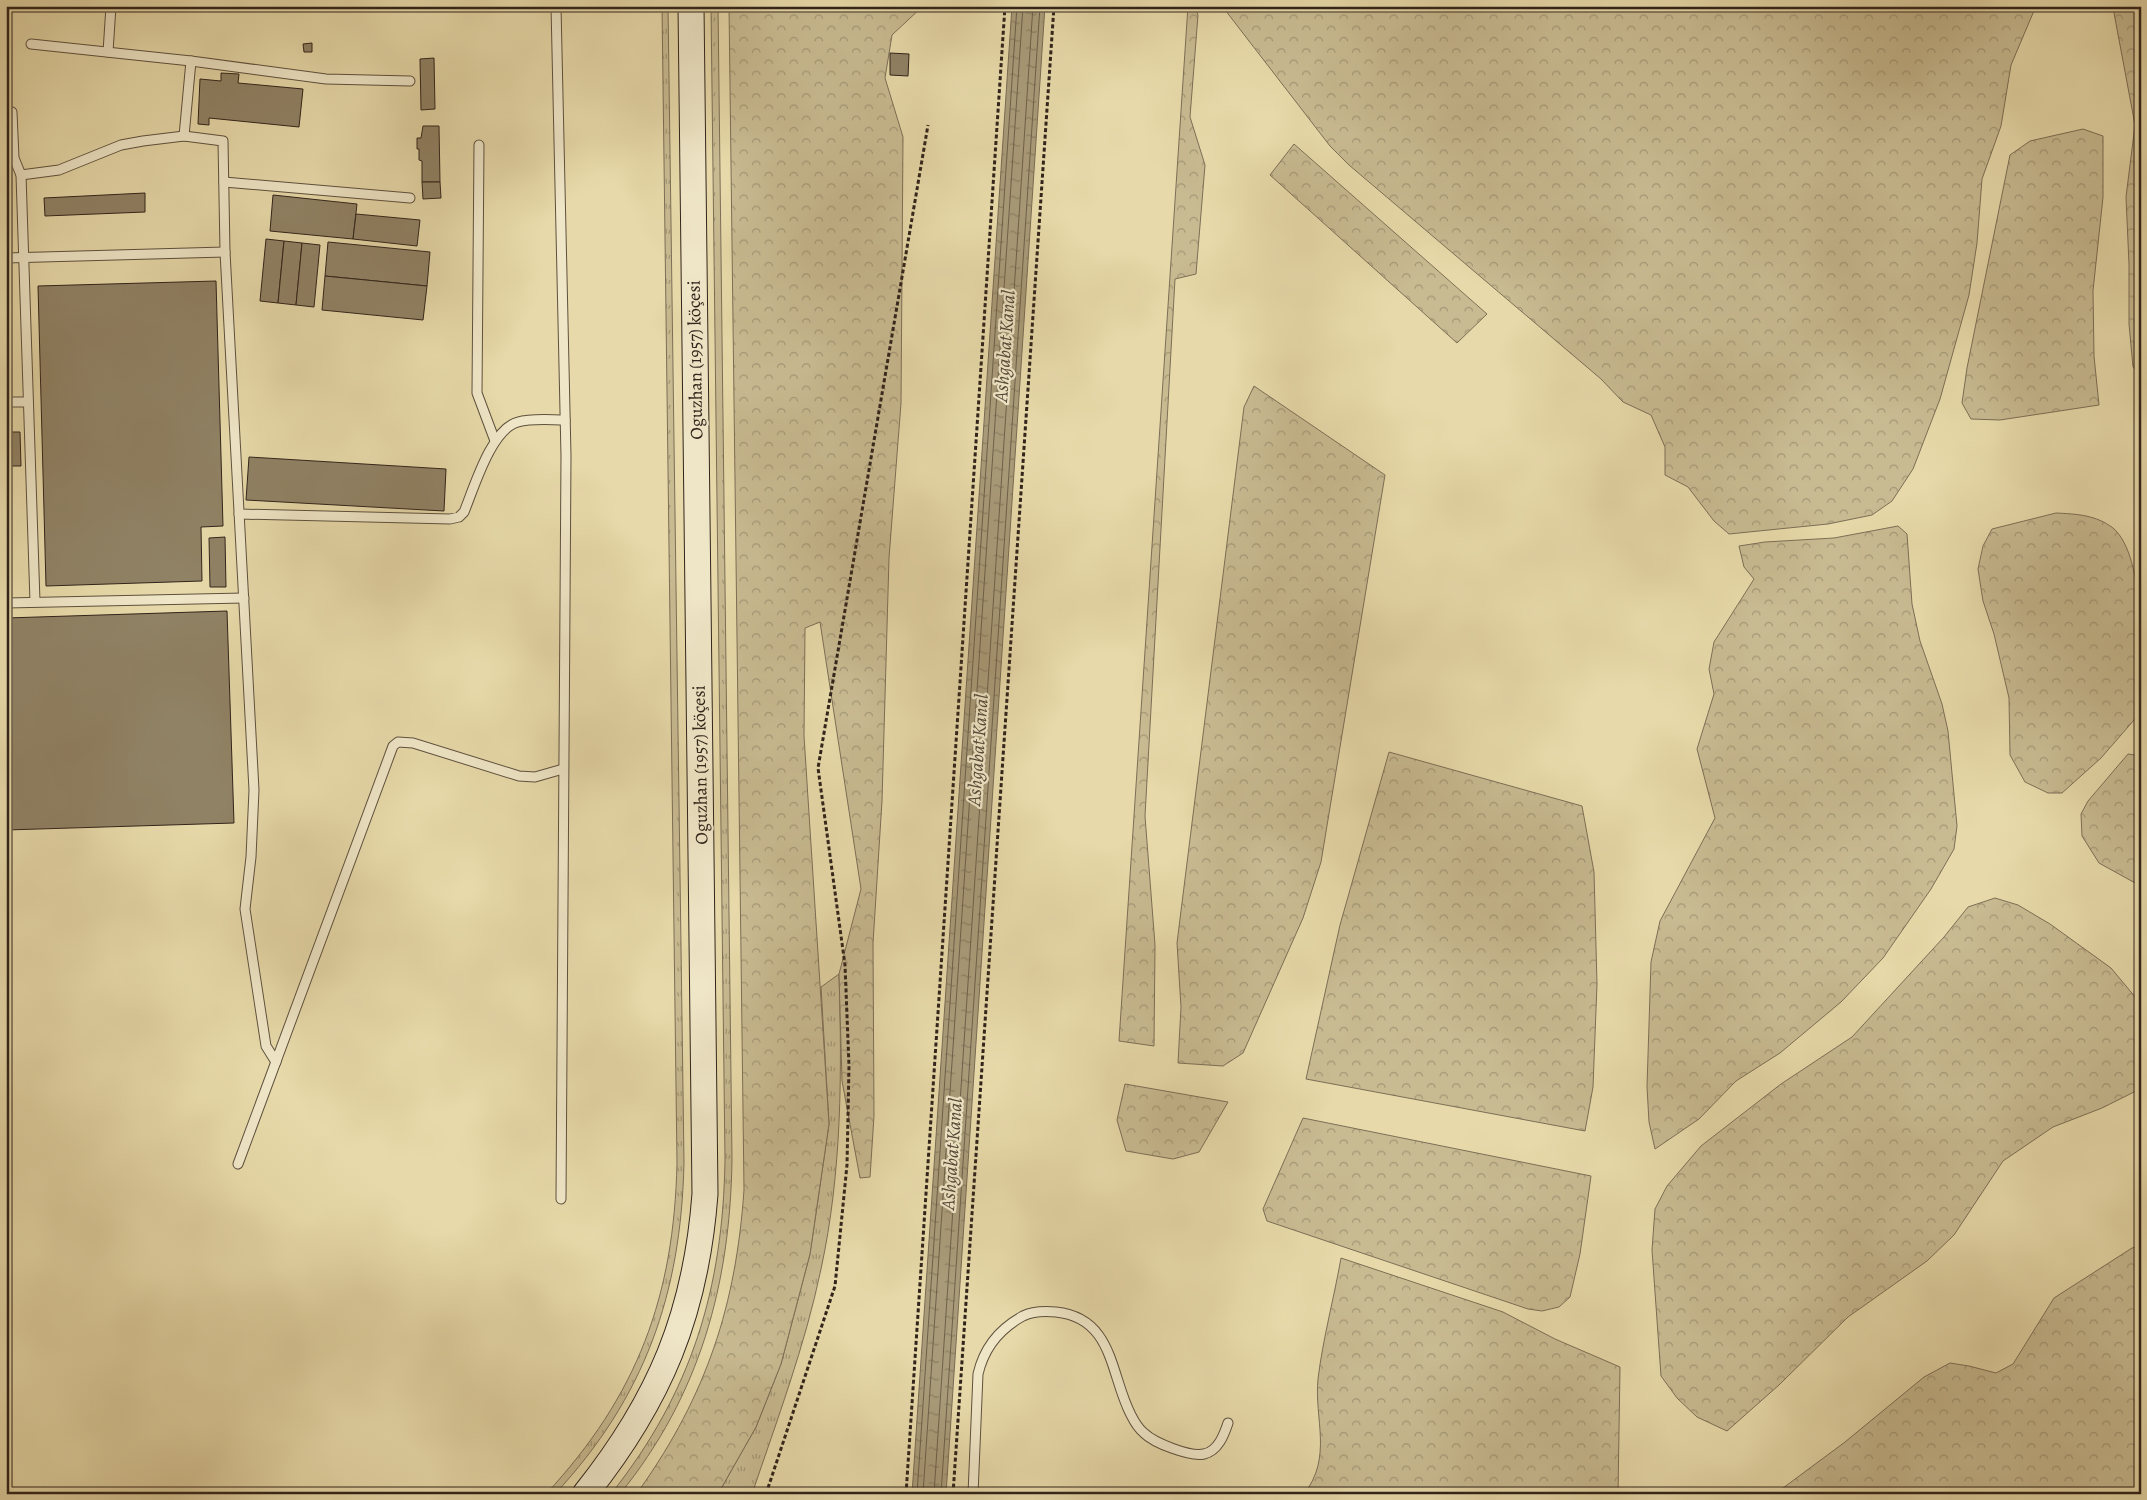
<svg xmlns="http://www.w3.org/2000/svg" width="2147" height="1500" viewBox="0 0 2147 1500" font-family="Alegreya,serif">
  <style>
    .grass { fill: url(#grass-tufts); stroke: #7c6f56 }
    .forest { fill: url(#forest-crowns); stroke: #7c6f56 }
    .water { fill: url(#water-ripples); stroke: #796b53 }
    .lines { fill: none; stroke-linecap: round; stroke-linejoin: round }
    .shore { stroke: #6d604a; stroke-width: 1 }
    .building { fill: #908265; stroke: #31241b }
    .lane-casing { stroke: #5e513e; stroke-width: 11 }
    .secondary-casing { stroke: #31241b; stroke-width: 27 }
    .path { stroke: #31241b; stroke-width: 3; stroke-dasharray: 4 2.5; stroke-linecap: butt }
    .lane { stroke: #efe6c7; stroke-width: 9 }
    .secondary { stroke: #efe6c7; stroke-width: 25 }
    .labels { text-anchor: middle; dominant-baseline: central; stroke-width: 4.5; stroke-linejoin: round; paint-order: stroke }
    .street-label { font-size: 18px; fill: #31241b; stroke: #efe6c7 }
    .water-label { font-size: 19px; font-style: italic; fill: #554837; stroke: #efe6c7 }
  </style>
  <defs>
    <pattern id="grass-tufts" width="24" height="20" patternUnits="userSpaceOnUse" patternTransform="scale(1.25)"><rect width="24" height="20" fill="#c8ba91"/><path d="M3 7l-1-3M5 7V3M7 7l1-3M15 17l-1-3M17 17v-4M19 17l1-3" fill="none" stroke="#a39776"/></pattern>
    <pattern id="forest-crowns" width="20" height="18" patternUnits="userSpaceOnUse" patternTransform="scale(1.25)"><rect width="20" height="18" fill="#c8ba91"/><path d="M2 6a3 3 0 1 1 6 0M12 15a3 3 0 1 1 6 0" fill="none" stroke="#a39776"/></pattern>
    <pattern id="water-ripples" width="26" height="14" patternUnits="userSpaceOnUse" patternTransform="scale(1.25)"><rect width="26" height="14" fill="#a99b79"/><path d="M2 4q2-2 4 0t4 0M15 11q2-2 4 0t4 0" fill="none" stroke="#8a7e62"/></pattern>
  </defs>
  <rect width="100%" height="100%" fill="#e7d9a9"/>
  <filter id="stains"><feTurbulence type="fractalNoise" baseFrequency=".004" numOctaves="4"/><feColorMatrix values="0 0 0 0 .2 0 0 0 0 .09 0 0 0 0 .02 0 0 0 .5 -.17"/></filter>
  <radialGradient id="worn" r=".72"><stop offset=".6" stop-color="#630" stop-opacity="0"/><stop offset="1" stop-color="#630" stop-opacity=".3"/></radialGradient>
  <g class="grass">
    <path d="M662 6H668L684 1163C681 1294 645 1397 555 1494H546C638 1395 674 1296 677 1163Z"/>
    <path d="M711 6H718L732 1160C730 1285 700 1395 620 1494H611C692 1392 723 1288 725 1160Z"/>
    <path d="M839 974C842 1073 842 1172 821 1269 805 1346 777 1420 752 1494H718L756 1427 781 1364 810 1254 829 1124 821 987Z"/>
  </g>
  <g class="forest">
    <path d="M729 6H923L892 35 885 78 903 137 901 403 889 558 882 801 873 943 874 1116 870 1177 860 1178 842 1081 839 974 861 889 820 622 805 628 804 736 829 1124 810 1254 781 1364 756 1427 718 1494H646L640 1489C707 1394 736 1305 744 1190Z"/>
    <polygon points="1188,6 1195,6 1198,15 1190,117 1205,165 1196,274 1175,279 1145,816 1155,945 1154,1046 1119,1041"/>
    <polygon points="1222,6 2036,6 2011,65 2001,126 1982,179 1977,243 1969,295 1940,399 1913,469 1892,501 1872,515 1828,524 1729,534 1714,521 1688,487 1665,475 1665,447 1651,415 1623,402 1601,379 1349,165 1330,146"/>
    <polygon points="2115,6 2141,6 2141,376 2133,367 2129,324 2129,264 2126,197 2135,125 2114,13"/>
    <polygon points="2083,129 2103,136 2103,197 2093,291 2094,356 2099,405 2000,420 1971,419 1962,403 1967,368 2010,155 2030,141"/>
    <polygon points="1294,144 1487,314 1457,343 1270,175"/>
    <polygon points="1254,386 1385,475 1321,862 1303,918 1243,1053 1223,1066 1178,1063 1181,1007 1177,943 1244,407"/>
    <path d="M2056 513C2077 514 2096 515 2113 528 2147 557 2141 667 2141 712L2101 758 2062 793H2048L2025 782 2010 755 2009 698 1994 634 1983 601 1978 569 1983 546 1992 529Z"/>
    <polygon points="1898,526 1907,534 1912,604 1920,641 1942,704 1948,731 1957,826 1954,849 1931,889 1883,958 1841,1002 1780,1053 1736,1081 1699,1119 1655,1149 1649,1122 1647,1087 1651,962 1660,921 1715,818 1697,749 1714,694 1709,669 1714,642 1754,579 1744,567 1739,546 1765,542 1834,538"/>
    <polygon points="1389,752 1582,806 1594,872 1597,984 1593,1087 1585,1131 1306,1079 1340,925"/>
    <polygon points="2128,754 2141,756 2141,884 2137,884 2099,863 2082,836 2081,814 2088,801"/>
    <polygon points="1995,898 2018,905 2050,924 2111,968 2136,998 2141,1029 2140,1089 2102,1108 2053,1127 2003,1161 1954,1235 1927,1261 1848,1317 1779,1385 1727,1431 1697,1417 1677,1398 1661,1376 1652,1250 1655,1209 1667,1186 1701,1146 1781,1084 1852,1037 1944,937 1968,907"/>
    <polygon points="1125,1084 1228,1102 1199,1152 1173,1159 1126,1151 1117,1120"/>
    <polygon points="1303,1118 1591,1176 1580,1254 1570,1297 1559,1307 1542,1311 1528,1309 1267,1221 1263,1209"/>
    <polygon points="2141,1246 2141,1494 1775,1494 1845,1442 1924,1377 1950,1363 1969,1366 1996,1373 2013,1364 2054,1298 2132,1248"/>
    <path d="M1341 1258 1503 1312 1555 1339 1620 1367 1618 1494H1304C1333 1457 1314 1419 1318 1379 1323 1338 1334 1298 1341 1258Z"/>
  </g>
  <polygon class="water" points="1012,6 1045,6 946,1494 912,1494"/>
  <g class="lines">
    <g class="shore">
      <polyline points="917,1494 1017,6"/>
      <polyline points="923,1494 1023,6"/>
      <polyline points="934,1494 1033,6"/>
      <polyline points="941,1494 1040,6"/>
    </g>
  </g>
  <g class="building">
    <polygon points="312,43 312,52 304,52 303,44"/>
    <polygon points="890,53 909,54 908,76 890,75"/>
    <polygon points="434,58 435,109 421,110 420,59"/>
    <polygon points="221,73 239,74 238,83 303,89 299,127 209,118 209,125 198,124 200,79 221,81"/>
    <polygon points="423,126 439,126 440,182 422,182 422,161 419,160 419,149 417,149 417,138 421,138"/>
    <polygon points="422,182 440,182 441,198 423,199"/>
    <polygon points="145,193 145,212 45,216 44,198"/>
    <polygon points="273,195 357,204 353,239 270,231"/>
    <polygon points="356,214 420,220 417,246 353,239"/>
    <polygon points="266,239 284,241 278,303 260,301"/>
    <polygon points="284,241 302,243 296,305 278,303"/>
    <polygon points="328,242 430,252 427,286 325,276"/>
    <polygon points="302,243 320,245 314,307 296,305"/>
    <polygon points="325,276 427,286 423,320 322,310"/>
    <polygon points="216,281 223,526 201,527 202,581 46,586 38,286"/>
    <polygon points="6,432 20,432 21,466 6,466"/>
    <polygon points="249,457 446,469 444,511 246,500"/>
    <polygon points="225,537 226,587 210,587 209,538"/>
    <polygon points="227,611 234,823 6,830 6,618"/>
  </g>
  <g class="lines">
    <defs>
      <g id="lane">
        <polyline points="556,6 566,456 561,1199"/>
        <polyline points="31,44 191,61 326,79 410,81"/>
        <polyline points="108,52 111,6"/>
        <polyline points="12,112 14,158 21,175 35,602"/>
        <polyline points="184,136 191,61"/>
        <polyline points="479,145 477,393 495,441"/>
        <polyline points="21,175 59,170 121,145 143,141 184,136 223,141 225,252 254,790 251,857 245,909 266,1046 276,1062"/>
        <polyline points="224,182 410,198"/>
        <polyline points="6,258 225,252"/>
        <polyline points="6,402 28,402"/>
        <path d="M239 514 450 519 459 517 464 512C474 488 491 429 518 422 532 418 550 420 565 420"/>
        <polyline points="6,603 244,598"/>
        <polyline points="238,1164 393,746 398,742 413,743 519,776 535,777 563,769"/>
        <path d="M973 1494 978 1374C984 1348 999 1329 1023 1316 1033 1311 1045 1311 1056 1312 1114 1318 1110 1375 1131 1415 1134 1421 1139 1429 1144 1433 1154 1443 1190 1457 1204 1454 1218 1451 1224 1435 1228 1423"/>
      </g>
      <path id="secondary" d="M585 1494C660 1400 696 1314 705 1194L691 6"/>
    </defs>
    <use href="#lane" class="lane-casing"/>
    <use href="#secondary" class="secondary-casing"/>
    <g class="path">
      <polyline points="766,1494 835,1286 847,1165 849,1066 845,965 818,768 928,125"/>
      <polyline points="906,1494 1005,6"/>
      <polyline points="953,1494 1054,6"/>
    </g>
    <use href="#lane" class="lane"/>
    <use href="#secondary" class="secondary"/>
  </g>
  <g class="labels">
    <g class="street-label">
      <text transform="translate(695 360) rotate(-91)">Oguzhan (1957) köçesi</text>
      <text transform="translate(700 765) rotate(-91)">Oguzhan (1957) köçesi</text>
    </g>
    <g class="water-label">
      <text transform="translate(1005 346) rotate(-86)">Ashgabat Kanal</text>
      <text transform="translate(978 750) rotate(-86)">Ashgabat Kanal</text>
      <text transform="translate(952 1154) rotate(-86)">Ashgabat Kanal</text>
    </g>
  </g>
  <rect width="2147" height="1500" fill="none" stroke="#e7d9a9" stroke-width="25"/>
  <rect x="8" y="8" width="2132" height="1485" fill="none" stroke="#31241b" stroke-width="2.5"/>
  <rect x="12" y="12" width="2122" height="1475" fill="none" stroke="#31241b"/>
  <rect width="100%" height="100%" filter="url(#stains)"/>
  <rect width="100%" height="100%" fill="url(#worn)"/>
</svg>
